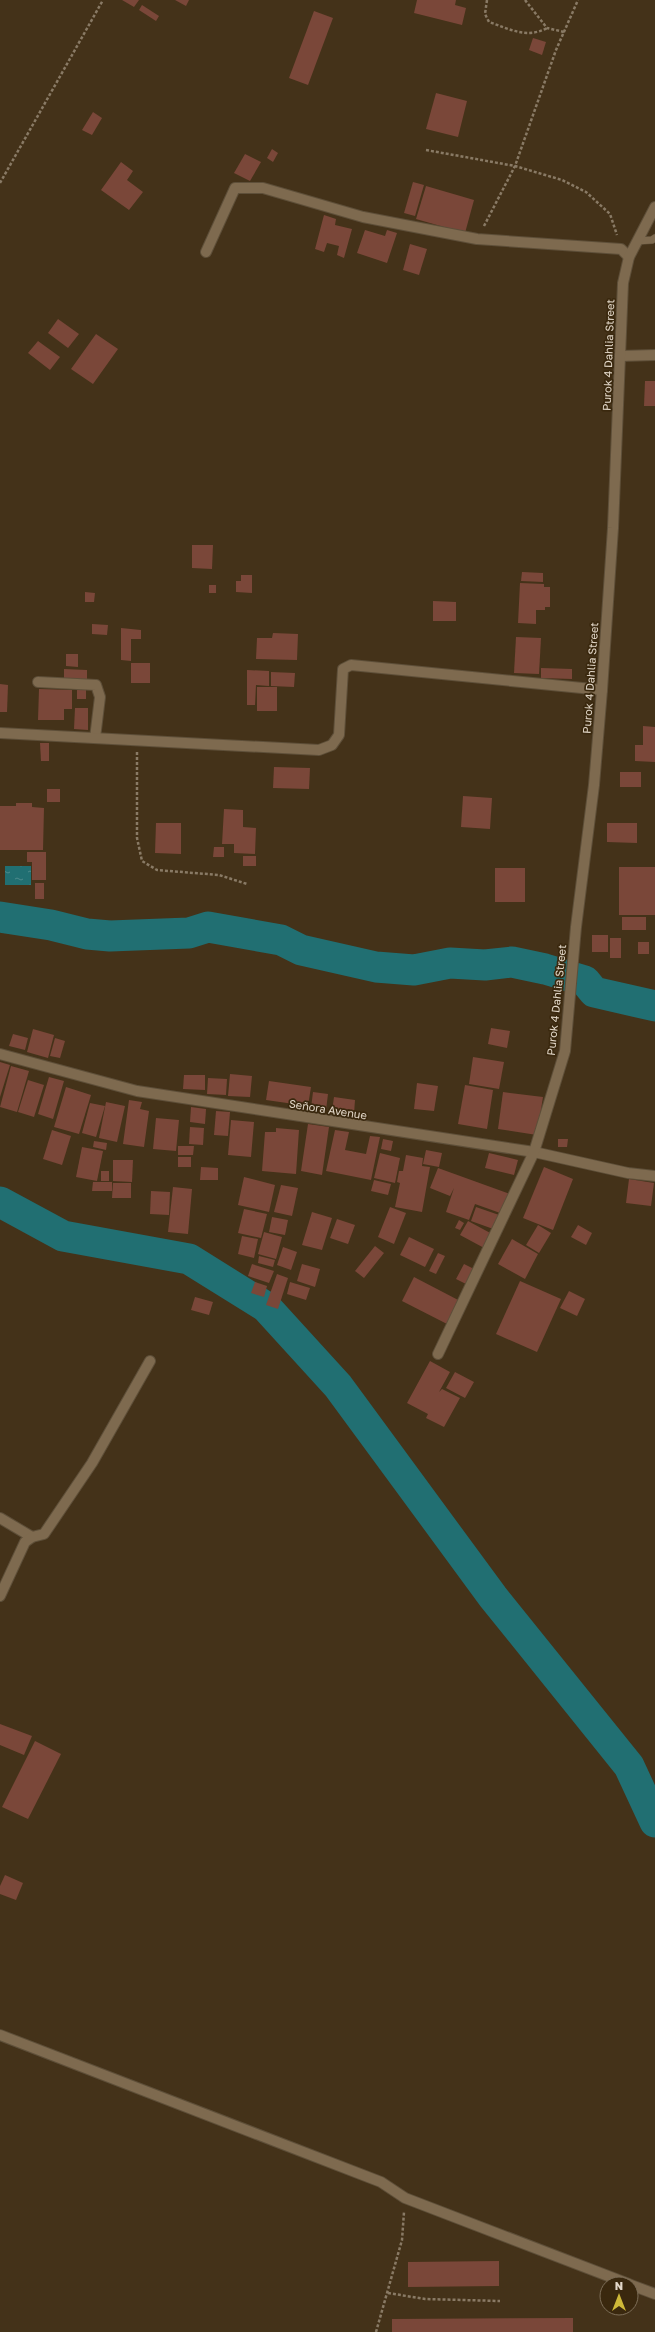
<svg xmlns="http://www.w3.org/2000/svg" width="655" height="2332" viewBox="0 0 655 2332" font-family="'Golos Text',sans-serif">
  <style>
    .water { fill: url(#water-ripples) }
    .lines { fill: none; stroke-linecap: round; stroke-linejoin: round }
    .river { stroke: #216f72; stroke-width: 31 }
    .building { fill: #7a4739 }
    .lane-casing { stroke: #5e4f39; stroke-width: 8 }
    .street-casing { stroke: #5e4f39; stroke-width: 12 }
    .path { stroke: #897a65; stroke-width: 2.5; stroke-dasharray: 3 2; stroke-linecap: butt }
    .lane { stroke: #7e6a4f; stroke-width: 7 }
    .street { stroke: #7e6a4f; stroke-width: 10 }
    .labels { text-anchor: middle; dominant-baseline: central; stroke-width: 3.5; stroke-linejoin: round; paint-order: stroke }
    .street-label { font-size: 11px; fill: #e2d7c8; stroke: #3a280e }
  </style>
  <defs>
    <pattern id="water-ripples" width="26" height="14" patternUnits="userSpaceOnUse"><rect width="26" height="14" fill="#216f72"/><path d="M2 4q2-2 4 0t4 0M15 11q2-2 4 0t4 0" fill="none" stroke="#4c898b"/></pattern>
  </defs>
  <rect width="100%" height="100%" fill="#443219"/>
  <rect class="water" x="5" y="866" width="26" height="19"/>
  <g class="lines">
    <g class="river">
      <polyline points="0,917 51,925 87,934 110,936 189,933 208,927 281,940 301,950 376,967 414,970 450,963 485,965 512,962 545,969 585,981 594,992 655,1006"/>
      <polyline points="0,1202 63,1236 189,1259 266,1307 338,1386 493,1597 629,1766 655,1822"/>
    </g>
  </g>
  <g class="building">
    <polygon points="122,0 139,0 134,7"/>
    <polygon points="175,0 189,0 186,6"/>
    <polygon points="417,0 456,0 455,5 466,8 462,25 414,13"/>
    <polygon points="142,5 159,16 156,21 139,10"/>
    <polygon points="314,11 333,18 308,85 289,78"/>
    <polygon points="533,38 546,42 542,55 529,50"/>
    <polygon points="436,93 467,101 458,137 426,129"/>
    <polygon points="93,112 102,118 92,135 82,130"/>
    <polygon points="272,149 278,153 273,162 267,158"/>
    <polygon points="245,154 261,162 250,181 234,173"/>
    <polygon points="121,162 133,171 127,180 143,192 129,210 101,190"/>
    <polygon points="413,182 424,185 415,216 404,213"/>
    <polygon points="426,186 474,200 465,233 416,219"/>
    <polygon points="324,215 336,219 335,225 352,229 344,258 337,255 339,246 327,243 324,252 315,249"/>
    <polygon points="365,230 385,236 387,230 397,233 387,263 357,253"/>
    <polygon points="410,244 427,249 419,275 403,270"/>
    <polygon points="58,319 79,334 68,348 48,333"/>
    <polygon points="96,334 118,349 93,384 71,369"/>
    <polygon points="38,341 60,357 50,370 28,353"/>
    <polygon points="645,381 655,381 655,406 644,406"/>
    <polygon points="192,545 213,545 212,569 192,568"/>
    <polygon points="522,572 543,573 543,582 521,581"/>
    <polygon points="241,575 252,575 252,593 236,592 236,581 241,581"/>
    <polygon points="520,583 544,584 544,587 550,587 550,607 545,607 545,610 536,610 536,624 518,623"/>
    <rect x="209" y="585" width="7" height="8"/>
    <polygon points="85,592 95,593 94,602 85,602"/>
    <polygon points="433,601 456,602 456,621 433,621"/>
    <polygon points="92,624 108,625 107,635 92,634"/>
    <polygon points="121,628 141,630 141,639 131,639 131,661 121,660"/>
    <polygon points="273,633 298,634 297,660 256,659 257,638 272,638"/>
    <polygon points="516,637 541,638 539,674 514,673"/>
    <polygon points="66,654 78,654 78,667 66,666"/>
    <rect x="131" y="663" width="19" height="20"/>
    <polygon points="541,668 572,669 572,679 541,678"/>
    <polygon points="64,669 87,670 87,681 64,680"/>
    <polygon points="247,670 269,671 269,686 256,685 255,705 247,705"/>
    <polygon points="271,672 295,673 294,687 271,686"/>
    <polygon points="0,684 8,685 7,712 0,712"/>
    <rect x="257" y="687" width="20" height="24"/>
    <polygon points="39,689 72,690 72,709 64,709 64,720 38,720"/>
    <rect x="77" y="689" width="9" height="10"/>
    <polygon points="75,708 88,708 88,730 74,729"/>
    <polygon points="643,726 655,727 655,762 635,761 635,745 643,745"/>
    <polygon points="40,743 49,743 49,761 41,761"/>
    <polygon points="274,767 310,768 309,789 273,788"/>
    <rect x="620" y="772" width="21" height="15"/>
    <rect x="47" y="789" width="13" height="13"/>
    <polygon points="463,796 492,798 490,829 461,827"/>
    <polygon points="16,803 32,803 32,807 44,808 43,850 0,850 0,806 16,806"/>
    <polygon points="224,809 243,810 243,827 256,828 255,854 234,853 234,844 222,844"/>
    <polygon points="156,823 181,823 181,854 155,853"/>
    <polygon points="607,823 637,823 637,843 607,842"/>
    <polygon points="214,847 224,847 224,857 213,857"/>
    <polygon points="27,852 46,852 46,880 32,880 32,862 27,862"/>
    <rect x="243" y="856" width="13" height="10"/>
    <rect x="619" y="867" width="36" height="48"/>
    <rect x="495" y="868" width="30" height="34"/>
    <rect x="35" y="883" width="9" height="16"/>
    <rect x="622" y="917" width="24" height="13"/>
    <rect x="592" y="935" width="16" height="17"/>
    <rect x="610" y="938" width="11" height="20"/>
    <rect x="638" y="942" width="11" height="12"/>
    <polygon points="491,1028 510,1031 507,1048 488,1044"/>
    <polygon points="33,1029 54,1035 48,1058 27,1052"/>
    <polygon points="13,1034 28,1038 25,1050 9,1046"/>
    <polygon points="55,1038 65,1041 60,1058 50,1056"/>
    <polygon points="473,1057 504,1062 499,1089 469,1084"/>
    <polygon points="0,1062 10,1065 0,1097"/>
    <polygon points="11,1066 29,1071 17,1112 0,1107"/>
    <polygon points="230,1074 252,1076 250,1097 228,1096"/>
    <polygon points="184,1075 205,1075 205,1090 183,1089"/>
    <polygon points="49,1077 64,1081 53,1119 38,1114"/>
    <polygon points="208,1078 227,1079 226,1095 207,1094"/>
    <polygon points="28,1080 44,1085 34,1117 18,1112"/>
    <polygon points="269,1081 311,1087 308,1106 266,1100"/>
    <polygon points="417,1083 438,1086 434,1111 414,1109"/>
    <polygon points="465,1085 493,1090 487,1129 458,1124"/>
    <polygon points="66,1087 91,1095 79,1134 54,1127"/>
    <polygon points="313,1092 328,1094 326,1110 311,1108"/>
    <polygon points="503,1092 543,1097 537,1135 498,1129"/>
    <polygon points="334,1097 355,1100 354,1114 332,1111"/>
    <polygon points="129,1100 142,1102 140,1109 149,1111 144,1147 123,1144"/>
    <polygon points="106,1102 125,1106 117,1142 99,1138"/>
    <polygon points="90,1103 105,1106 96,1137 82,1133"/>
    <polygon points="191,1107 206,1109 205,1124 190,1122"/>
    <polygon points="216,1111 230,1112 228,1136 214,1135"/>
    <polygon points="156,1118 179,1120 176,1151 153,1149"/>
    <polygon points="231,1120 254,1122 251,1157 228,1155"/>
    <polygon points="308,1124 329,1127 322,1175 301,1171"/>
    <polygon points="190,1127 204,1128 203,1145 189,1144"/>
    <polygon points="276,1128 299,1130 296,1174 262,1171 265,1132 276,1132"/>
    <polygon points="52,1130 71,1136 62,1165 43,1159"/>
    <polygon points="335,1130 349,1132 345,1150 366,1154 370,1136 380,1137 371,1180 326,1171"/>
    <polygon points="383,1139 393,1141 391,1151 381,1149"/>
    <polygon points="558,1139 568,1139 567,1147 558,1147"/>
    <polygon points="94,1141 107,1143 106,1150 93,1147"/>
    <polygon points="178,1146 194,1146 193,1155 178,1155"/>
    <polygon points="82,1147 103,1151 97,1181 76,1177"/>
    <polygon points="426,1150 442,1153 439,1167 423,1164"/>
    <polygon points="380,1153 400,1158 395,1183 374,1178"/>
    <polygon points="489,1153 518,1160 514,1175 485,1168"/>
    <polygon points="406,1155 423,1158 422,1166 430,1167 422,1212 395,1207 400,1183 397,1182 399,1171 403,1171"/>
    <rect x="178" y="1157" width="13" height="10"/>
    <polygon points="113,1160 133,1160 132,1182 113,1181"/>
    <polygon points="201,1167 218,1168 218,1180 200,1180"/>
    <polygon points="544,1167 573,1179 553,1230 523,1218"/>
    <polygon points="438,1168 510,1194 503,1214 475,1204 469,1220 446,1212 454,1188 450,1196 430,1188"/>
    <rect x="101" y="1171" width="8" height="10"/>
    <polygon points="244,1177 275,1185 269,1212 238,1205"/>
    <polygon points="629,1179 654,1183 651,1206 626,1203"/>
    <polygon points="374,1180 391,1184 388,1195 371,1191"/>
    <polygon points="93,1182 112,1182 112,1191 92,1191"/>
    <polygon points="113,1183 131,1183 131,1198 112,1198"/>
    <polygon points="281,1185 298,1188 292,1216 274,1212"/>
    <polygon points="173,1187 192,1189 188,1234 168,1232"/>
    <polygon points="151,1191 170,1192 169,1215 150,1214"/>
    <polygon points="390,1207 406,1213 394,1244 378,1237"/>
    <polygon points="476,1207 502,1216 496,1230 471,1221"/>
    <polygon points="244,1209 267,1214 261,1238 238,1233"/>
    <polygon points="312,1212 332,1218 322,1250 302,1245"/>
    <polygon points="272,1217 288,1220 285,1235 269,1232"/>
    <polygon points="337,1219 355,1225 348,1244 330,1238"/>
    <polygon points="459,1220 464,1223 460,1230 455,1228"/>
    <polygon points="468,1221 494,1235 486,1249 460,1235"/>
    <polygon points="538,1225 551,1233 539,1253 526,1245"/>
    <polygon points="578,1225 592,1233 586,1245 571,1237"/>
    <polygon points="264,1232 282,1237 276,1259 258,1254"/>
    <polygon points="242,1236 258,1239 254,1258 238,1254"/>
    <polygon points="409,1237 434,1249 425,1267 400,1255"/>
    <polygon points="512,1239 538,1254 525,1279 498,1264"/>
    <polygon points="375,1246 384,1253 364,1278 355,1271"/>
    <polygon points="283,1247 297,1252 291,1270 277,1265"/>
    <polygon points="438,1253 445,1256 436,1274 429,1271"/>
    <polygon points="259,1256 275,1260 273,1267 258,1263"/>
    <polygon points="252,1264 274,1271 269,1283 248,1276"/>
    <polygon points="302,1264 320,1269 315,1287 297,1281"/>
    <polygon points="464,1264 476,1270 468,1285 456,1279"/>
    <polygon points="277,1274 288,1278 278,1309 266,1305"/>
    <polygon points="414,1277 462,1302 449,1325 402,1301"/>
    <polygon points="520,1281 561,1299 537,1352 496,1334"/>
    <polygon points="255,1282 267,1286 264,1297 251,1293"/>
    <polygon points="290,1282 310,1288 306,1300 287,1294"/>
    <polygon points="569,1291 585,1299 577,1316 560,1308"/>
    <polygon points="195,1297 213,1302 209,1315 191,1310"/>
    <polygon points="430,1361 450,1372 439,1392 442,1389 460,1398 444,1427 426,1418 428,1414 407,1403"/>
    <polygon points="455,1372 474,1382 465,1398 446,1388"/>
    <polygon points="0,1724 32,1736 24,1755 0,1745"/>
    <polygon points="35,1741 61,1754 28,1819 2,1807"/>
    <polygon points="5,1875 23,1883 16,1900 0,1894 0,1886"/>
    <polygon points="499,2261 499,2286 408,2287 408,2262"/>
    <polygon points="573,2318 573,2332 392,2332 392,2319"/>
  </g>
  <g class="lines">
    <defs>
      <polyline id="lane" points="637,241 652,240 655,238"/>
      <g id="street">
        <polyline points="206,252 235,188 263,188 363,217 477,239 621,249 629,257"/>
        <polyline points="620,356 655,355"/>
        <polyline points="38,682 96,685 100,697 95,738"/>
        <polyline points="0,733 319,750 332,745 339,735 343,669 351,665 602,690"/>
        <polyline points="0,1054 137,1091 534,1152 628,1173 655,1176"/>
        <polyline points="438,1354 534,1152 565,1051 576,927 594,785 602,690 613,528 623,283 629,257 655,207"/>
        <polyline points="0,1518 32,1537"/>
        <polyline points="0,1596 25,1542 32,1537 44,1534 92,1463 150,1361"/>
        <polyline points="0,2035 381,2182 405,2198 629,2284"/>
        <polyline points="631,2285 655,2294"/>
      </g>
    </defs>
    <use href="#lane" class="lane-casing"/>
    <use href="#street" class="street-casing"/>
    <g class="path">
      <path d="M487 0 485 14 489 22C509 29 527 39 547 28"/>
      <polyline points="525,0 547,28 564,32"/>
      <polyline points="426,150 515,166 562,180 586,192 610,214 617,235"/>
      <polyline points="0,183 103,0"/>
      <polyline points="484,226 515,166 556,50 578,0"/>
      <polyline points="137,752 137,838 142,861 157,870 219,875 247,884"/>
      <polyline points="388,2293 425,2299 500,2301"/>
      <polyline points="376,2332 402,2240 404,2212"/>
    </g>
    <use href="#lane" class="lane"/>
    <use href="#street" class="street"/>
  </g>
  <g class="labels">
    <g class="street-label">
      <text transform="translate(608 355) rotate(-88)">Purok 4 Dahlia Street</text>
      <text transform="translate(590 678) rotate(-86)">Purok 4 Dahlia Street</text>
      <text transform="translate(556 1000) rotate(-84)">Purok 4 Dahlia Street</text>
      <text transform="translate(328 1109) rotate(9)">Señora Avenue</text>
    </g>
  </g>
  <g transform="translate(619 2296)"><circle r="19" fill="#3a280e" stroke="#7d6e58"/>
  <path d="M0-3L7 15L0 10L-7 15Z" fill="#ceb838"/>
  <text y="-6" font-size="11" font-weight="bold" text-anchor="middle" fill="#e2d7c8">N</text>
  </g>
</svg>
